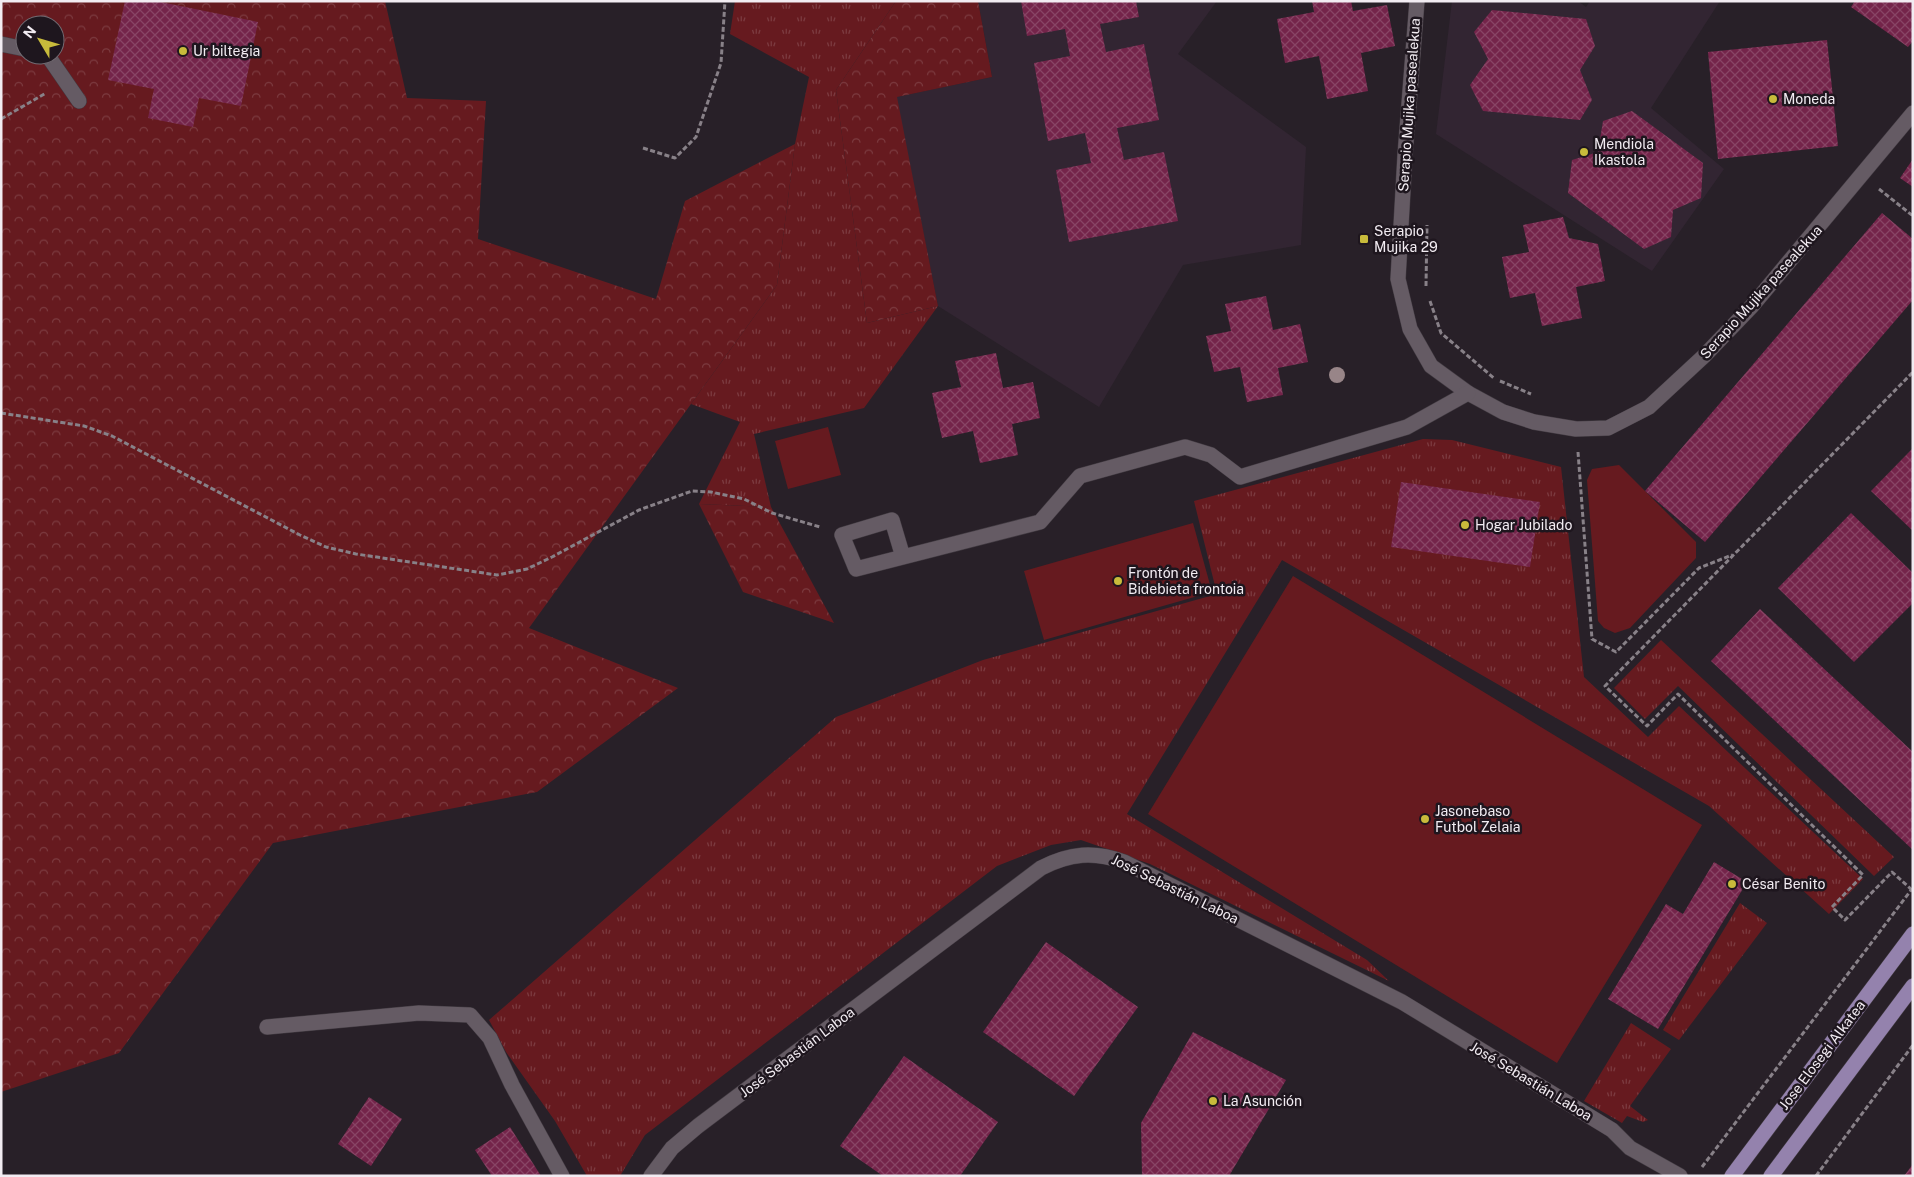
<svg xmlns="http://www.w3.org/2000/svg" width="1914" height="1177" viewBox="0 0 1914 1177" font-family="'Public Sans',sans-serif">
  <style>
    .built { fill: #322532 }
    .grass { fill: url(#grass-tufts) }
    .forest { fill: url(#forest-crowns); fill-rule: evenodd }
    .park { fill: #661a1f }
    .building { fill: url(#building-cross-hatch) }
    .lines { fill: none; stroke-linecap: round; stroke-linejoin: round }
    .minor-casing { stroke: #423b42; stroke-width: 16 }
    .major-casing { stroke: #423b42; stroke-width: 16 }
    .path { stroke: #888188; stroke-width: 3; stroke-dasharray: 5 2.5; stroke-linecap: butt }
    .minor { stroke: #655b64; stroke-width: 15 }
    .major { stroke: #9482ad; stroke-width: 15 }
    .tree { fill: #988588 }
    .poi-dot { fill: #c8bb3b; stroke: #1e161e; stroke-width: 2 }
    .labels { text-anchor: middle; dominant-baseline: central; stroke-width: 5; stroke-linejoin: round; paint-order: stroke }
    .poi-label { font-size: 14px; fill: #f2ecf2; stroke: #1e161e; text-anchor: start }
    .street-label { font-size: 14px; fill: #f2ecf2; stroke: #1e161e }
  </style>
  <defs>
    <pattern id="grass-tufts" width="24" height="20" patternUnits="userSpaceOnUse" patternTransform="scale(1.25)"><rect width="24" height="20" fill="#661a1f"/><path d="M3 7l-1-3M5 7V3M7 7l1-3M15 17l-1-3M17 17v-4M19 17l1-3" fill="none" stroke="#7c3b40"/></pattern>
    <pattern id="forest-crowns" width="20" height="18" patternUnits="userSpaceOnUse" patternTransform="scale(1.25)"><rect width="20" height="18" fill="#661a1f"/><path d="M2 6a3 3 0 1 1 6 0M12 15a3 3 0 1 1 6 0" fill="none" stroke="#7c3b40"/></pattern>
    <pattern id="building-cross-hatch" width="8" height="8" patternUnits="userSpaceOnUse" patternTransform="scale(1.25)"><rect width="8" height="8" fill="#74244a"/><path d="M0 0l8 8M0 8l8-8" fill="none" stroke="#884465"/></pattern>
  </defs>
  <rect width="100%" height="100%" fill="#282028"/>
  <g class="built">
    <polygon points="978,1 1217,1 1178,54 1306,147 1301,245 1183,265 1099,407 938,306 896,97 992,77"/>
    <polygon points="1452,1 1578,1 1586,7 1590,1 1720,1 1651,108 1724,169 1652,271 1436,134"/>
  </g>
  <g class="grass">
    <polygon points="735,1 896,1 836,90 867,323 938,306 864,408 754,434 771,507 699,504 740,422 691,404 777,285 795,144 809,77 730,34"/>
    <polygon points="1423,439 1452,440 1561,467 1584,677 1648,737 1679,706 1863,879 1829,914 1709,806 1282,560 1127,814 1367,960 1389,981 1150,864 1081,840 1051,845 997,866 645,1135 620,1176 587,1176 555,1121 506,1052 489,1020 836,717 983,660 1217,594 1194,501"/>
    <polygon points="1661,640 1894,857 1874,876 1678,686 1645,719 1614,688"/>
    <polygon points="1740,903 1767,923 1679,1040 1663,1030"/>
    <polygon points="1631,1023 1671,1049 1630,1106 1648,1120 1643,1122 1627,1116 1622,1123 1584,1101"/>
  </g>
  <g class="forest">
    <path d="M1 1H385L407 98 486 101 478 239 656 299 685 201 795 144 777 285 529 628 678 688 537 792 273 843 119 1053 1 1092ZM25 25H55V55H25Z"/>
    <polygon points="896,1 978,1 992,77 897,97 938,306 867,323 836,90"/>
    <polygon points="699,504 771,507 834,623 743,592"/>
  </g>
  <g class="park">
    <polygon points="828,427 841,475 788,489 775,441"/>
    <polygon points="1619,465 1696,542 1696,558 1630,628 1615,633 1604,628 1598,621 1587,480 1592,469"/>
    <polygon points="1193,523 1212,592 1044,640 1024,571"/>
    <polygon points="1293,576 1702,825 1557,1063 1148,814"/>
  </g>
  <g class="building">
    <polygon points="125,1 156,1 258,22 241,106 199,98 193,127 148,118 154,89 108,80"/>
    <polygon points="1021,1 1136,1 1139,17 1100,24 1106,52 1144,44 1159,120 1117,128 1124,160 1164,152 1178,221 1069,242 1056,170 1091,163 1085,133 1048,141 1034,63 1070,56 1065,29 1027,36"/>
    <polygon points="1312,1 1351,1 1353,11 1387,5 1395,46 1361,53 1368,91 1327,99 1319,56 1285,63 1277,19 1314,12"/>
    <polygon points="1855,1 1913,1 1913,41 1908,47 1851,7"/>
    <polygon points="1492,10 1586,19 1595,46 1580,70 1592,100 1580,120 1483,111 1470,85 1488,59 1474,32"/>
    <polygon points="1827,40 1838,146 1718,159 1708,52"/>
    <polygon points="1632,111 1703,163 1701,198 1673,210 1671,237 1644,249 1568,193 1572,160 1598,152 1603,121"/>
    <polygon points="1913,159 1913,187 1900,178"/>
    <polygon points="1882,213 1913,239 1913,300 1705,542 1645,491"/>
    <polygon points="1563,217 1569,238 1598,244 1605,281 1576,287 1582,318 1542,326 1535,293 1510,298 1502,257 1529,252 1523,225"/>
    <polygon points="1266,296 1273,330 1300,324 1308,362 1278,368 1283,395 1247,402 1240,367 1214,372 1206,336 1231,331 1225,304"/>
    <polygon points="996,353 1003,388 1033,382 1040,418 1012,424 1018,455 980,463 973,431 942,438 932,393 961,387 955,361"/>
    <polygon points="1913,448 1913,531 1871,491"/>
    <polygon points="1401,482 1540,502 1530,567 1391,547"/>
    <polygon points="1851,513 1913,573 1913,603 1854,662 1778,588"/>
    <polygon points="1760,609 1913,752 1913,850 1711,661"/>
    <polygon points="1714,862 1747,882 1658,1029 1608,999 1666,904 1683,914"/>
    <polygon points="1046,942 1138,1007 1074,1096 983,1032"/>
    <polygon points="1193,1032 1286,1080 1229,1176 1142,1176 1141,1123"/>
    <polygon points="904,1056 998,1122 960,1176 883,1176 840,1146"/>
    <polygon points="369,1097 402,1119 371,1166 338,1144"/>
    <polygon points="510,1127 541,1176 492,1176 475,1150"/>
    <polygon points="1913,1164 1913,1176 1904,1176"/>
  </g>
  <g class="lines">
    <defs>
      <g id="minor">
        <polyline points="1417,1 1405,155 1398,279 1410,329 1431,366 1468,393 1503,412 1534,422 1576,429 1608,428 1649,407 1704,356 1752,306 1913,113"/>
        <polyline points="1,44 25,49"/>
        <polyline points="45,55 48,56 79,101"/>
        <polyline points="903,557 856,569 842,535 892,520 903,557 1040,522 1080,476 1185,447 1211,455 1240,477 1407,427 1468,393"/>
        <polyline points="267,1027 419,1013 470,1015 490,1038 512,1085 562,1176"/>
        <path d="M651 1176 672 1148 698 1126 1041 868C1070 853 1094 851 1124 862L1402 1002 1612 1130 1630 1148 1680 1176"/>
      </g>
      <g id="major">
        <polyline points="1732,1176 1913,934"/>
        <polyline points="1771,1176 1913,986"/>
      </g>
    </defs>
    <use href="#minor" class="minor-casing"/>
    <use href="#major" class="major-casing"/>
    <g class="path">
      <polyline points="1,119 46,93"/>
      <polyline points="643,148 675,158 696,137 721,63 725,1"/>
      <polyline points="1879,189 1913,216"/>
      <polyline points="1426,286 1427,225"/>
      <polyline points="1430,301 1441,333 1495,379"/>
      <polyline points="1500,381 1531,394"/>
      <polyline points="1,413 84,426 112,436 300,535 326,547 356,554 497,575 527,569 552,557 639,510 692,491 711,492 744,499 772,513 820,527"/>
      <polyline points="1578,452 1592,639 1616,652 1699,568 1732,555"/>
      <polyline points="1912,890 1892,872 1845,920 1832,907 1863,875 1678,694 1647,726 1605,686 1913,372"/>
      <polyline points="1702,1167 1912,889"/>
      <polyline points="1816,1176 1913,1045"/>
    </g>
    <use href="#minor" class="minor"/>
    <use href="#major" class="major"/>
  </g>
  <circle class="tree" cx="1337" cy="375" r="8"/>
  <g class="poi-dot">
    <circle cx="183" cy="51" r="5"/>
    <circle cx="1773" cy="99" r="5"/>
    <circle cx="1584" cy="152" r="5"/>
    <rect x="1359" y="234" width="10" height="10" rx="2.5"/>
    <circle cx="1465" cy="525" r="5"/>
    <circle cx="1118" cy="581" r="5"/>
    <circle cx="1425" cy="819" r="5"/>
    <circle cx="1732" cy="884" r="5"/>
    <circle cx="1213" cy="1101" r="5"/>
  </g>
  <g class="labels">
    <g class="poi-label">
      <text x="193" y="51">Ur biltegia</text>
      <text x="1783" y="99">Moneda</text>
      <text x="1594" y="144">Mendiola<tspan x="1594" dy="16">Ikastola</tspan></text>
      <text x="1374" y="231">Serapio<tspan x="1374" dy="16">Mujika 29</tspan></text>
      <text x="1475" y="525">Hogar Jubilado</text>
      <text x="1128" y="573">Frontón de<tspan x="1128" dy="16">Bidebieta frontoia</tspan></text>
      <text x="1435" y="811">Jasonebaso<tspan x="1435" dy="16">Futbol Zelaia</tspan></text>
      <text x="1742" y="884">César Benito</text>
      <text x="1223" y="1101">La Asunción</text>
    </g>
    <g class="street-label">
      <text transform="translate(1409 105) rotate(-86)">Serapio Mujika pasealekua</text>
      <text transform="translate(1761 292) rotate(-48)">Serapio Mujika pasealekua</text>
      <text transform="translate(1175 889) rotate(26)">José Sebastián Laboa</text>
      <text transform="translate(797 1052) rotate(-37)">José Sebastián Laboa</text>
      <text transform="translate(1822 1055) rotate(-53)">Jose Elosegi Alkatea</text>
      <text transform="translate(1531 1081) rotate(31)">José Sebastián Laboa</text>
    </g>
  </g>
  <rect width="1914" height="1177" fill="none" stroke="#f2ecf2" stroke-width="5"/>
  <g transform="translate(40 40) rotate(308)"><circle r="24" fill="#1e161e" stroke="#736c73"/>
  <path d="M0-4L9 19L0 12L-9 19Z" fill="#c8bb3b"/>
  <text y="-8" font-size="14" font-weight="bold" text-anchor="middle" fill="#f2ecf2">N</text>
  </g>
</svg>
